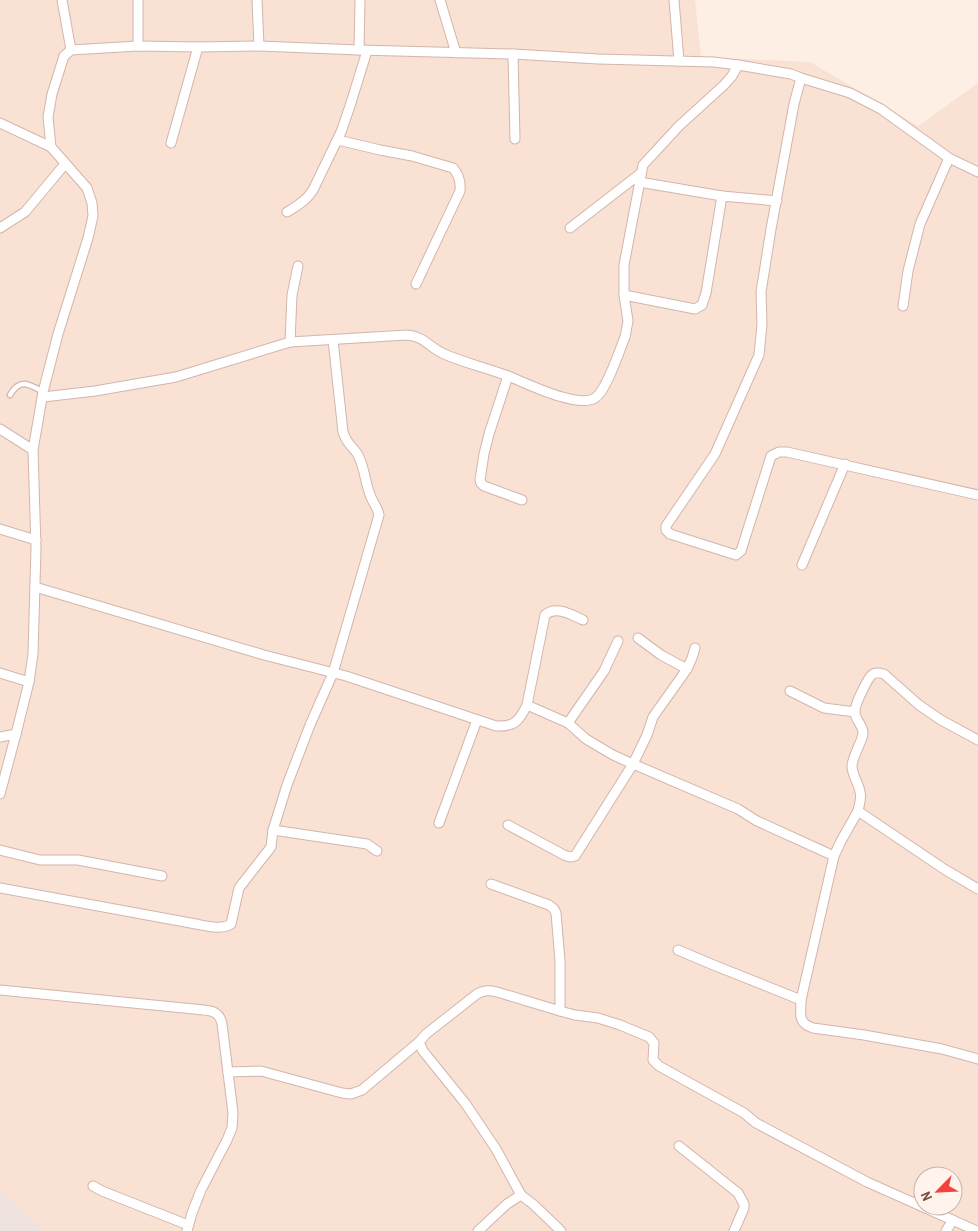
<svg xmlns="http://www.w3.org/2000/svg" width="978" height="1231" viewBox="0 0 978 1231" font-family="'Archivo Narrow',sans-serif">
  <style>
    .residential { fill: #f9e1d4; fill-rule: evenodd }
    .industrial { fill: #eee3de }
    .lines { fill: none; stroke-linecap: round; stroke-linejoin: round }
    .service-casing { stroke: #d4b5ab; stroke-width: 7 }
    .minor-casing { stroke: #d4b5ab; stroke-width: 11 }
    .service { stroke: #fff; stroke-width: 4.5 }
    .minor { stroke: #fff; stroke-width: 9 }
  </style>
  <rect width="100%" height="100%" fill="#feefe4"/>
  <path class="residential" d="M0 0H695L701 57 810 62 918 126 978 83V1231H0ZM923 1176H953V1206H923Z"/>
  <polygon class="industrial" points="0,1191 42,1229 44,1231 0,1231"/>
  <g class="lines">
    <defs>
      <path id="service" d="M10 395C20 378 29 384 43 392"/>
      <g id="minor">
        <polyline points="62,0 71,50"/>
        <polyline points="138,0 138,46"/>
        <polyline points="257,0 259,46"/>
        <polyline points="440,0 456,53"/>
        <polyline points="674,0 679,61"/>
        <polyline points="359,50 360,0"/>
        <polyline points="513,54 515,139"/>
        <polyline points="801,78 794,104 771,229 761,292 762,324 759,355 715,454 666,526 666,530 670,534 736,555 741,551 771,456 779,452 787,452 978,495"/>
        <polyline points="0,123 51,147"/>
        <path d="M338 140 380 150 412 156 453 168C459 175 461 182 460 191L416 284"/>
        <polyline points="171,143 198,47"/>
        <polyline points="639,182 722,196 777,201"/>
        <path d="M287 212C297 206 307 200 313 190L341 132 350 106 367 51"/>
        <polyline points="0,228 25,212 65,164"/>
        <polyline points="570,228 641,173"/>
        <polyline points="624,295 695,309 702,305 706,293 722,196"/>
        <polyline points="903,306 908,271 920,224 949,158"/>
        <polyline points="290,342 292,295 298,266"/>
        <polyline points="508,376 489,434 484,454 480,480 481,483 484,486 522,500"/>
        <path d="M43 397 95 391 176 377 290 342 407 335C424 336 430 348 444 354 465 363 487 368 508 376 526 383 578 409 595 398 607 390 619 351 625 337L628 321 624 295V265L643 165 679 126 724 85 732 76 738 65"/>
        <polyline points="0,429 33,450"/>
        <polyline points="0,529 36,540"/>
        <polyline points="802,565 845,464"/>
        <path d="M35 587 264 655 346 676 496 726C515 727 519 721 527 705L568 723 586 739 613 755 633 764 738 809 757 821 834 856 841 841 858 811 944 869 978 889"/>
        <polyline points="638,638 661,655 687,669"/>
        <polyline points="0,673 29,682"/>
        <polyline points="790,691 824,708 855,712"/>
        <path d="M527 705 545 615C556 605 572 615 583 620"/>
        <polyline points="568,723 604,671 618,641"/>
        <polyline points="0,737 16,734"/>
        <polyline points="0,794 16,734 29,682 33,654 36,548 33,450 43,392 58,334 88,238 93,216 92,203 87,188 51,147 48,117 52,94 64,56 71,50 138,46 198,47 259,46 359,50 513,54 598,59 714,62 738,65 791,74 801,78 850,93 881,109 949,158 978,172"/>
        <path d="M858 811C859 805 862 798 860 792 859 783 852 776 852 766 853 754 862 743 863 733 863 725 855 720 855 712 854 706 868 677 873 674 876 672 880 673 884 674L919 705 941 720 978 740"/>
        <polyline points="439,823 477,720"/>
        <polyline points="508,825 564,855 570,857 575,856 633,764 647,735 653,717 687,669 692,658 695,648"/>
        <polyline points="273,830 367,844 377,851"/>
        <polyline points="0,850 40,860 78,860 162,876"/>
        <path d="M834 856 801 1000C801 1013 797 1023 813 1028L864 1035 942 1049 978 1059"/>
        <path d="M491 884 549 905 554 909 556 913 560 961V1011L497 992C489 990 484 990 477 994L426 1034 419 1042 423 1051 465 1103 496 1149 521 1195"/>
        <path d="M0 888 196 924C207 926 222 930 231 924L239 888 271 847 273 830 287 785 310 725 333 673 379 515C378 508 373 503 371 497 365 484 365 468 358 455 353 446 347 445 343 432L333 340"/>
        <polyline points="678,950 711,964 801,1000"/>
        <path d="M0 990 194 1009C206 1011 219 1008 222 1024L233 1113 232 1128 227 1140 201 1190 192 1213 187 1231"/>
        <polyline points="560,1011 575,1015 598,1018 620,1025 649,1037 654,1043 653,1060 659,1066 744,1113 756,1123 867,1182 977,1231"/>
        <polyline points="228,1072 261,1071 342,1093 351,1094 362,1090 419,1042"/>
        <polyline points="679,1146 738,1193 744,1204 744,1208 734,1231"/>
        <polyline points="93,1186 102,1191 188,1225"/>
        <polyline points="478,1231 507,1204 521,1195 534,1205 561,1231"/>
        <polyline points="946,1231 953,1220"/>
      </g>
    </defs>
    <use href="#service" class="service-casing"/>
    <use href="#minor" class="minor-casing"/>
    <use href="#service" class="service"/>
    <use href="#minor" class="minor"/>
  </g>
  <g transform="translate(938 1191) rotate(246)"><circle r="24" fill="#fff4ec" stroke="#cab2aa"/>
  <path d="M0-4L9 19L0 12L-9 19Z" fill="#f4413d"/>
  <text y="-8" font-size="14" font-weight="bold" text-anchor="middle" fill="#7a4e46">N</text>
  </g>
</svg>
